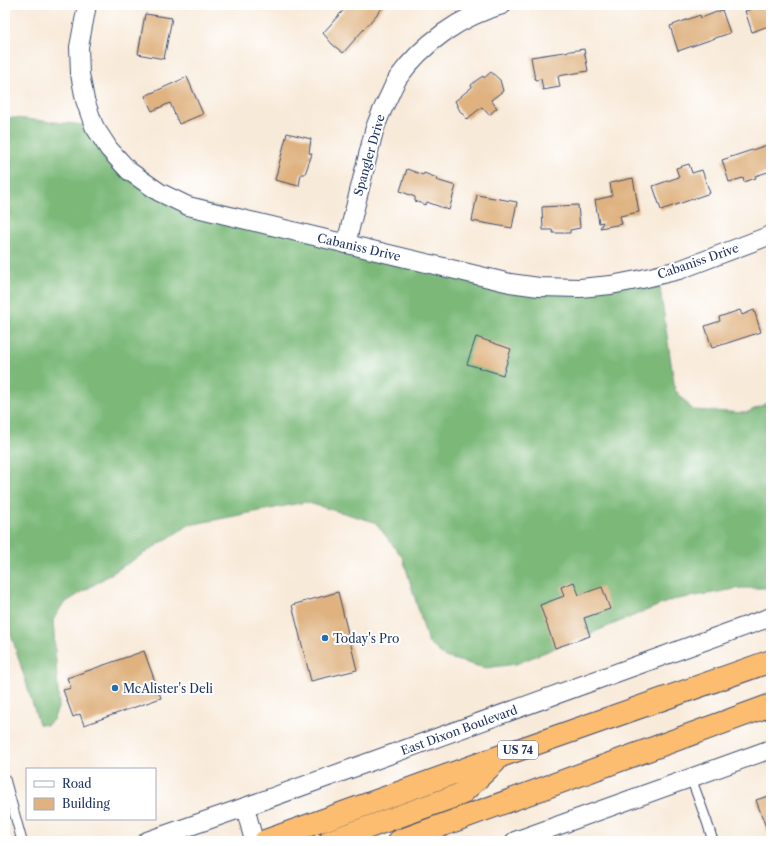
<svg xmlns="http://www.w3.org/2000/svg" width="776" height="846" viewBox="0 0 776 846" font-family="'Libre Caslon Text',serif">
  <style>
    .forest { fill: #7cb979; stroke: #4c746c }
    .building { fill: #dfb280 }
    .lines { fill: none; stroke-linecap: round; stroke-linejoin: round }
    .service-casing { stroke: #3c4b70; stroke-width: 11 }
    .minor-casing { stroke: #3c4b70; stroke-width: 20 }
    .trunk-casing { stroke: #3c4b70; stroke-width: 24 }
    .service { stroke: #fff; stroke-width: 9 }
    .minor { stroke: #fff; stroke-width: 18 }
    .trunk { stroke: #fcbd6f; stroke-width: 22 }
    .poi-dot { fill: #1f6fb2; stroke: #fff; stroke-width: 1.5 }
    .labels { text-anchor: middle; dominant-baseline: central; stroke-width: 4; stroke-linejoin: round; paint-order: stroke }
    .shield { fill: #fff; stroke: #5f6d8e; stroke-width: 1 }
    .shield-label { font-size: 11px; font-weight: bold; fill: #1b2f5e }
    .street-label { font-size: 12px; fill: #1b2f5e; stroke: #fff }
    .poi-label { font-size: 12px; fill: #1b2f5e; stroke: #fff; text-anchor: start }
  </style>
  <rect width="100%" height="100%" fill="#fff"/>
  <filter id="ink" filterUnits="userSpaceOnUse"><feTurbulence type="fractalNoise" baseFrequency=".025" numOctaves="2"/><feDisplacementMap in="SourceGraphic" scale="8" xChannelSelector="R" yChannelSelector="G"/><feConvolveMatrix kernelMatrix="1 2 1 2 8 2 1 2 1" color-interpolation-filters="sRGB"/></filter>
  <filter id="wash" filterUnits="userSpaceOnUse"><feTurbulence type="fractalNoise" baseFrequency=".012" numOctaves="4" result="noise"/><feDisplacementMap in="SourceGraphic" scale="16" xChannelSelector="R" yChannelSelector="G"/><feGaussianBlur stdDeviation="0.9" result="paint"/><feColorMatrix in="noise" values="0 0 0 0 0 0 0 0 0 0 0 0 0 0 0 0 0 1.4 0 .05"/><feComposite in="paint" operator="in"/></filter>
  <g filter="url(#wash)">
    <rect width="100%" height="100%" fill="#f8ead9"/>
    <polygon class="forest" points="5,117 94,126 161,193 510,283 658,275 675,390 693,410 746,413 771,401 771,588 741,588 672,600 516,664 485,668 445,657 428,642 403,558 375,522 305,502 189,525 63,604 53,620 59,705 53,720 47,725 39,724 5,615"/>
    <g id="blocks">
      <g class="building">
        <polygon points="348,5 385,5 343,53 332,44 323,33"/>
        <polygon points="755,5 771,5 771,25 752,32 745,11 756,8"/>
        <polygon points="722,10 730,33 678,51 670,26 700,15 701,18"/>
        <polygon points="145,14 172,18 164,59 138,54"/>
        <polygon points="584,49 588,71 558,76 560,87 543,90 541,79 535,80 531,57"/>
        <polygon points="491,72 500,80 503,91 491,100 497,108 489,115 482,107 467,119 460,111 455,101 472,87 471,85 477,80 483,76 484,78"/>
        <polygon points="187,77 203,114 179,124 170,103 152,111 145,96"/>
        <polygon points="287,133 311,139 309,153 312,154 305,174 301,174 299,186 275,180"/>
        <polygon points="767,145 771,157 771,171 755,176 756,178 744,182 743,178 729,182 722,160"/>
        <polygon points="689,164 692,173 702,170 710,193 661,210 653,186 679,177 676,168"/>
        <polygon points="407,169 423,175 424,173 437,178 436,180 456,186 449,210 427,202 425,205 415,201 415,197 400,191"/>
        <polygon points="633,178 639,212 620,216 622,224 600,228 603,222 599,223 595,200 612,196 610,183"/>
        <polygon points="477,195 517,202 512,228 472,221"/>
        <polygon points="578,205 580,228 570,230 570,233 553,233 552,230 543,230 542,207"/>
        <polygon points="740,310 742,315 754,310 761,332 712,348 705,326 720,321 719,317"/>
        <polygon points="476,337 511,349 503,375 467,364"/>
        <polygon points="574,582 579,595 602,587 610,609 584,618 590,636 555,648 540,605 564,596 561,587"/>
        <polygon points="338,592 357,670 311,681 292,605"/>
        <polygon points="144,651 161,698 84,725 80,714 73,717 63,690 71,688 67,678"/>
        <polygon points="771,795 771,841 756,800"/>
      </g>
    </g>
  </g>
  <g filter="url(#ink)">
    <use href="#blocks" fill-opacity="0" stroke="#3c4b70" stroke-width="1"/>
    <g class="lines">
      <defs>
        <g id="service">
          <polyline points="691,778 707,822 713,841"/>
          <polyline points="5,779 22,841"/>
        </g>
        <g id="minor">
          <polyline points="87,5 79,47 80,74 85,100 94,126 109,149 129,171 159,192 188,206 510,283 539,287 580,288 611,285 642,279 679,270 771,235"/>
          <path d="M346 244 374 131C378 118 384 106 390 94 392 89 395 83 398 78 423 43 461 16 502 5"/>
          <polyline points="245,807 254,841"/>
          <polyline points="147,841 245,807 771,617"/>
          <polyline points="515,841 771,749"/>
        </g>
        <g id="trunk">
          <polyline points="265,841 501,756 771,661"/>
          <polyline points="330,841 461,794 495,762"/>
          <polyline points="399,841 771,705"/>
        </g>
      </defs>
      <use href="#service" class="service-casing"/>
      <use href="#minor" class="minor-casing"/>
      <use href="#trunk" class="trunk-casing"/>
      <use href="#service" class="service"/>
      <use href="#minor" class="minor"/>
      <use href="#trunk" class="trunk"/>
    </g>
  </g>
  <g class="poi-dot">
    <circle cx="325" cy="638" r="4"/>
    <circle cx="115" cy="688" r="4"/>
  </g>
  <g class="labels">
    <rect class="shield" x="498" y="741" width="40" height="18" rx="3"/>
    <g class="shield-label">
      <text x="518" y="750">US 74</text>
    </g>
    <g class="street-label">
      <text transform="translate(369 155) rotate(-74)">Spangler Drive</text>
      <text transform="translate(359 247) rotate(13)">Cabaniss Drive</text>
      <text transform="translate(698 261) rotate(-19)">Cabaniss Drive</text>
      <text transform="translate(459 730) rotate(-20)">East Dixon Boulevard</text>
    </g>
    <g class="poi-label">
      <text x="333" y="638">Today's Pro</text>
      <text x="123" y="688">McAlister's Deli</text>
    </g>
  </g>
  <rect width="776" height="846" fill="none" stroke="#fff" stroke-width="20"/>
  <rect x="26" y="768" width="130" height="52" fill="#ffffff" stroke="#a4acbf"/>
  <rect x="34" y="781" width="20" height="6" fill="#ffffff" stroke="#a4acbf"/>
  <text x="62" y="788" font-size="12" fill="#1b2f5e">Road</text>
  <rect x="34" y="798" width="20" height="12" fill="#dfb280" stroke="#a4acbf"/>
  <text x="62" y="808" font-size="12" fill="#1b2f5e">Building</text>
</svg>
